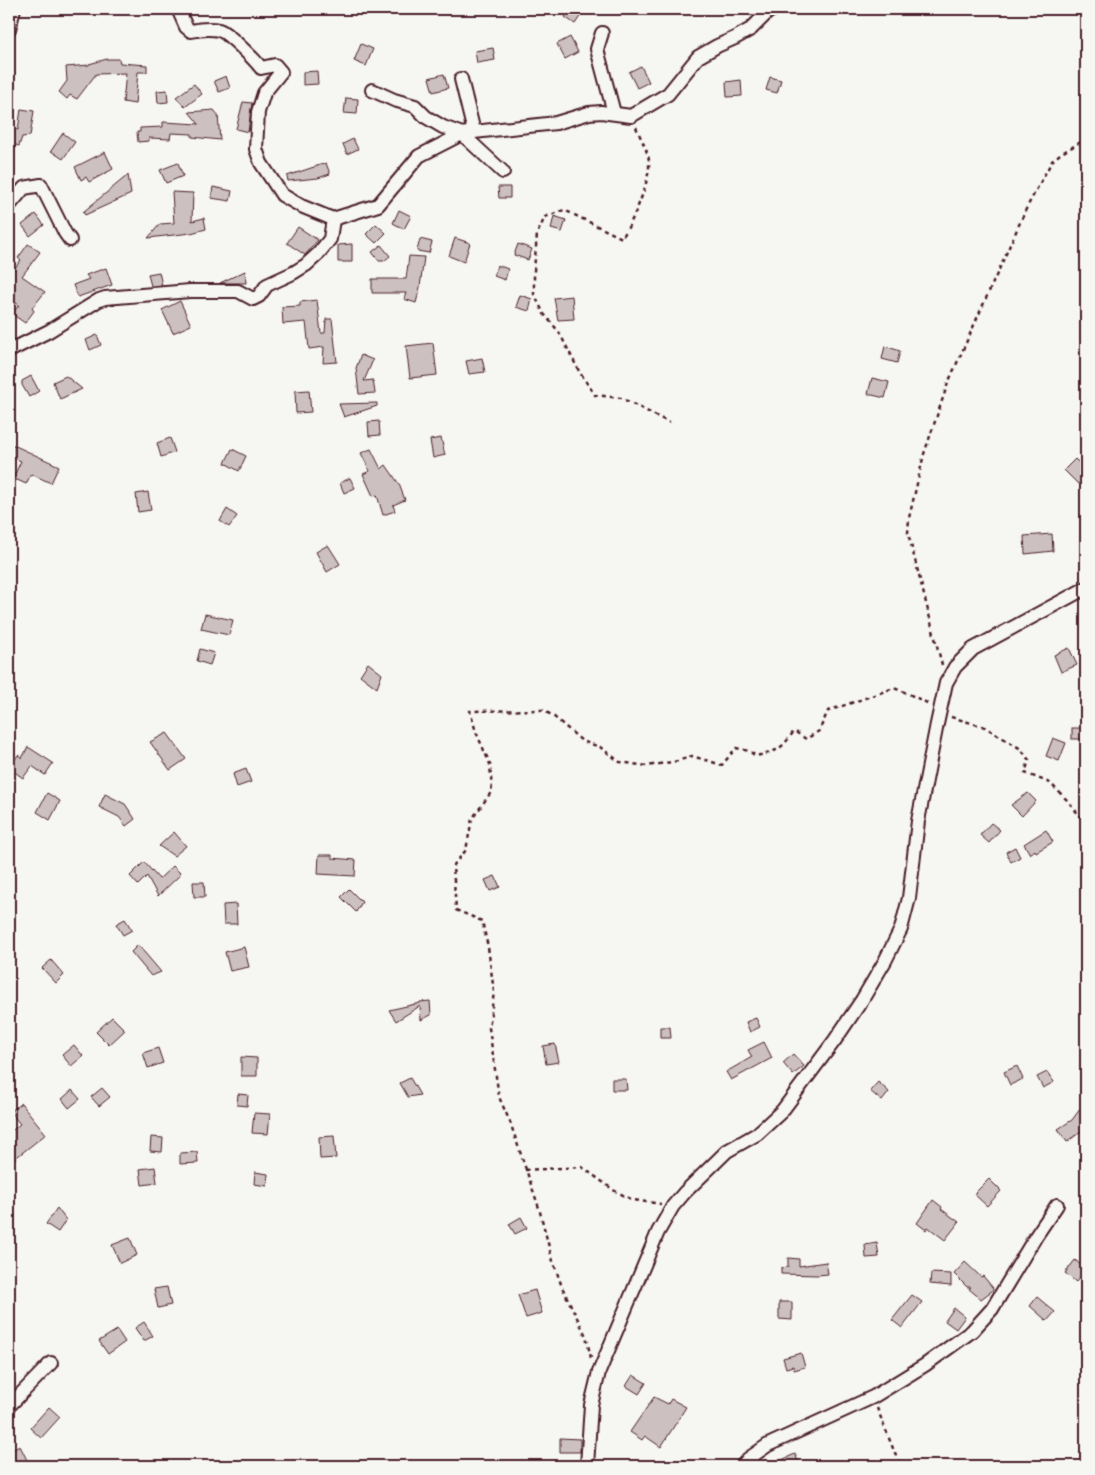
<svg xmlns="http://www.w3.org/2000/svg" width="1095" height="1475" viewBox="0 0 1095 1475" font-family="'Patrick Hand',sans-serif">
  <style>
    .building { fill: #ccc1c0; stroke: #4a1f2b }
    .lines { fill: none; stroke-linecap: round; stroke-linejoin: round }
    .street-casing { stroke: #4a1f2b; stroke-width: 16 }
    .path { stroke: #4a1f2b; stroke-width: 2.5; stroke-dasharray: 4 4; stroke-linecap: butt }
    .street { stroke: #f6f6f2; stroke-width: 12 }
  </style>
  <rect width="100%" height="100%" fill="#f6f6f2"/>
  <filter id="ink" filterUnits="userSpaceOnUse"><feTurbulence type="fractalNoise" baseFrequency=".02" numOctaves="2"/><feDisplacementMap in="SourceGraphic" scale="10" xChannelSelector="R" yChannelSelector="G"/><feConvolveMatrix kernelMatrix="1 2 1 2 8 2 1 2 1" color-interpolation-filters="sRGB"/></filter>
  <g filter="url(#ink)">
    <g class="building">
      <polygon points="571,9 585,9 575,24 565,17"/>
      <polygon points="570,37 578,52 565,59 557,44"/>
      <polygon points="361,44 373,49 366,66 354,61"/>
      <polygon points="493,48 495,60 477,63 475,51"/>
      <polygon points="107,59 119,59 120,63 147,65 147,72 138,72 135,104 123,102 126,73 96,74 77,99 70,95 67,99 59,92 67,81 66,67 89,65 89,64"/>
      <polygon points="641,66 649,82 637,88 629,72"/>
      <polygon points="317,71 318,84 303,85 303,72"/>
      <polygon points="444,74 448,88 433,92 429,78"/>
      <polygon points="226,76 230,88 219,92 214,81"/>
      <polygon points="770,77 781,80 777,93 766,90"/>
      <polygon points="741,80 742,96 727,97 726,82"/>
      <polygon points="194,84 202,94 185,107 176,97"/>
      <polygon points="167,90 168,102 158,103 157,91"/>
      <polygon points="346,98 358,99 357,114 344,113"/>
      <polygon points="243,102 252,103 248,132 236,129"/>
      <polygon points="21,109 34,111 30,136 22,137 19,146 9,143 9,141 13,128 18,130"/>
      <polygon points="214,110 218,115 220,140 192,137 192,134 171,133 170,139 149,138 149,141 138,142 137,132 140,132 140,128 163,127 163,122 199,124 189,112"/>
      <polygon points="63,133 75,142 63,159 51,151"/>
      <polygon points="353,139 358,149 347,154 343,144"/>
      <polygon points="105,152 113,169 89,182 86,177 81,180 75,167"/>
      <polygon points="178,163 183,176 166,183 160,170"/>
      <polygon points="326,163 330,174 318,178 288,181 287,176"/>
      <polygon points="128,175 131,194 85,215 83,212"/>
      <polygon points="213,187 232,191 230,201 211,198"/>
      <polygon points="498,187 510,187 510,198 499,198"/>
      <polygon points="172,192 193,193 192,221 204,218 206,229 191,233 148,238 160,224 174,223"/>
      <polygon points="399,210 411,216 404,229 393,223"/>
      <polygon points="36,214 44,225 30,236 22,225"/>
      <polygon points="554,216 566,220 562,232 551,229"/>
      <polygon points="376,224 386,233 376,243 366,234"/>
      <polygon points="298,227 318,240 305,255 287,243"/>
      <polygon points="455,238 470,243 464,262 449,256"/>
      <polygon points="420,239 432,242 429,253 417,251"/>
      <polygon points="28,244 40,252 22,276 45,292 32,308 34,311 25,323 12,314 19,305 9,298 9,276 21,260 18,258"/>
      <polygon points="352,244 352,262 338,262 338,245"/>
      <polygon points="518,244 532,249 528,260 514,255"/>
      <polygon points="381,245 390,256 384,261 379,261 372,252"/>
      <polygon points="409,256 424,257 420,287 416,303 404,299 406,293 372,293 372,279 406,279"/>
      <polygon points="497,265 508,269 505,280 494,276"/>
      <polygon points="106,268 112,285 78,297 73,285 89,279 86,275"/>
      <polygon points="245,271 246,283 220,283"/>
      <polygon points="159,272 162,285 151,286 148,274"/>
      <polygon points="520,295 532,299 529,311 516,307"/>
      <polygon points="572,296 574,319 558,320 554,298"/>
      <polygon points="317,300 321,333 325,333 326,319 332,319 337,362 323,363 324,347 309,349 306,322 283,324 282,307 300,306 300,302"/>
      <polygon points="180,301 191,325 173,333 162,310"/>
      <polygon points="97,335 101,345 90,350 86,340"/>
      <polygon points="433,343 437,375 410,378 406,346"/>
      <polygon points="885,346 900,351 897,363 882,359"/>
      <polygon points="361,355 373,360 364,381 373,380 375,393 359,394 356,368"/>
      <polygon points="482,358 485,372 469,374 466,361"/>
      <polygon points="31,376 39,391 29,397 22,385 22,381"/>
      <polygon points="66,376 82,389 60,399 53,382"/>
      <polygon points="872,378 889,382 885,398 868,394"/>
      <polygon points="309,390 311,412 296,413 295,391"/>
      <polygon points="377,403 377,406 344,417 339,404"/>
      <polygon points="379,421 380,435 369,436 368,422"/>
      <polygon points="170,438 175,452 161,457 157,443"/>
      <polygon points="441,438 445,455 433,458 430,440"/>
      <polygon points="9,443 59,466 51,483 31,474 26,484 13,478 21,461 9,456"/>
      <polygon points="232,449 246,456 239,471 225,463"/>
      <polygon points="371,449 381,469 386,465 399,484 405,500 393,505 395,511 383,515 377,495 373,496 363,474 370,471 361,453"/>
      <polygon points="1075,459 1086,469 1086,476 1078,484 1064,470"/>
      <polygon points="350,478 355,488 344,493 340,483"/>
      <polygon points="148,492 151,510 138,512 136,494"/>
      <polygon points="227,509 237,516 229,527 220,521"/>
      <polygon points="1052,534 1053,551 1025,554 1024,536"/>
      <polygon points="328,545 340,564 327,572 316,552"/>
      <polygon points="205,614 233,620 229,635 201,629"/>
      <polygon points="1069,648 1077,665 1061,672 1054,655"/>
      <polygon points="200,649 214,653 210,665 197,661"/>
      <polygon points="368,663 382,674 377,688 360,675"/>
      <rect x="1072" y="728" width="12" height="11"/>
      <polygon points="167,733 186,759 170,770 150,742"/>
      <polygon points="1053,738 1066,743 1059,761 1046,756"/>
      <polygon points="28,747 53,763 45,775 32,766 23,778 9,768 18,755 22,758"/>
      <polygon points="246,769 251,782 237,787 233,774"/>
      <polygon points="47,793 60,801 50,820 37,812"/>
      <polygon points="1028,793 1036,801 1022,816 1011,805"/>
      <polygon points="105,794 125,804 135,819 126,826 119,817 99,807"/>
      <polygon points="991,823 1000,830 989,843 980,835"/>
      <polygon points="1046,830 1053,842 1036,852 1035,850 1030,854 1024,844"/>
      <polygon points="174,832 186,846 174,856 159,846"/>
      <polygon points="1015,847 1020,857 1011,862 1006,852"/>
      <polygon points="319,855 332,855 332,858 356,860 355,876 318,874"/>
      <polygon points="144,862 159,879 173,866 181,874 158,896 147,876 138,885 130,876"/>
      <polygon points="495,876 500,887 490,891 485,880"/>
      <polygon points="193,882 204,882 205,897 194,897"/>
      <polygon points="349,889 362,902 356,912 341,897"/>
      <polygon points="236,904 237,924 224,924 223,905"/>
      <polygon points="125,919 132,930 123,935 116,924"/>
      <polygon points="138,945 161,972 151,976 131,952"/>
      <polygon points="244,947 249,967 230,971 225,952"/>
      <polygon points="51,960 64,975 56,983 42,968"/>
      <polygon points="430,1001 431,1015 421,1020 420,1006 396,1021 389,1010 420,1003 420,1002"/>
      <polygon points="112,1017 125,1030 109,1045 96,1032"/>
      <polygon points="756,1018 760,1027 750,1032 746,1022"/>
      <polygon points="660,1027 670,1027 671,1038 660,1038"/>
      <polygon points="764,1042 772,1058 731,1080 726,1072 752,1057 748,1050"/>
      <polygon points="555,1044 559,1062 546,1064 543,1046"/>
      <polygon points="74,1045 83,1056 71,1066 62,1055"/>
      <polygon points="158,1048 163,1063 148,1068 143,1053"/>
      <polygon points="793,1054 804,1066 793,1075 783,1063"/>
      <polygon points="241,1057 257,1058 257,1076 241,1076"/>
      <polygon points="1017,1066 1023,1079 1010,1085 1004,1072"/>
      <polygon points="1047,1072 1054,1082 1043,1088 1037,1077"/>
      <polygon points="410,1078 420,1095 408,1097 400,1083"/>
      <polygon points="612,1079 626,1079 627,1090 612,1090"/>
      <polygon points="878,1082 889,1092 882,1101 870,1091"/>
      <polygon points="102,1088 110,1097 99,1106 91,1097"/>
      <polygon points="72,1090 80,1099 69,1108 62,1099"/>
      <polygon points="238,1094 248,1095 247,1106 237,1105"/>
      <polygon points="1086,1101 1086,1128 1067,1142 1058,1129 1072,1120"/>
      <polygon points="21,1103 46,1134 13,1160 9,1155 9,1133 20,1124 10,1112"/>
      <polygon points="254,1113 270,1114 268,1134 252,1133"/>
      <polygon points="334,1136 336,1158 320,1159 319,1137"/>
      <polygon points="151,1137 163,1138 162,1152 150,1151"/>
      <polygon points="197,1152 198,1163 180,1164 180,1153"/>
      <polygon points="155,1167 157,1183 142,1185 140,1169"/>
      <polygon points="255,1172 268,1174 267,1186 254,1184"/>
      <polygon points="989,1179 1001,1191 987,1206 974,1194"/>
      <polygon points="933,1200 942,1207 941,1209 959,1222 945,1240 928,1227 926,1230 917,1223"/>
      <polygon points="57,1208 66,1220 58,1232 46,1224"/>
      <polygon points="521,1217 527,1228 515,1234 509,1224"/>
      <polygon points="130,1238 137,1255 120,1263 112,1245"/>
      <polygon points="877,1243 879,1257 866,1258 865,1245"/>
      <polygon points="788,1258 799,1259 799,1266 826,1262 828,1274 818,1275 781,1274 781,1268 788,1267"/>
      <polygon points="1075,1260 1086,1269 1076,1282 1065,1273"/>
      <polygon points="965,1262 981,1277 983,1276 993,1288 993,1290 981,1299 969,1289 971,1287 967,1287 954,1274"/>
      <polygon points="931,1273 951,1274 951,1286 930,1284"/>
      <polygon points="167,1287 171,1305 158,1308 154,1289"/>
      <polygon points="535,1290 542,1313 526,1318 518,1295"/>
      <polygon points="912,1295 922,1302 902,1328 892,1320"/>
      <polygon points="1037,1297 1055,1312 1047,1321 1030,1306"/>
      <polygon points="779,1302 792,1302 792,1320 779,1319"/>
      <polygon points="954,1308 965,1317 956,1329 945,1321"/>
      <polygon points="144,1322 153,1336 144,1341 135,1328"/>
      <polygon points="117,1330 125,1342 108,1354 99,1341"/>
      <polygon points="801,1353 805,1367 794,1370 793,1366 786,1368 783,1358"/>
      <polygon points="633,1375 646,1383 639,1394 626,1386"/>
      <polygon points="654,1397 668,1404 671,1399 686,1407 661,1447 645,1436 642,1440 630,1432"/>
      <polygon points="49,1407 60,1417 41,1438 30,1428"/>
      <polygon points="560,1438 580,1439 580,1452 560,1452"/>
      <polygon points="20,1446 30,1466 9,1466 9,1451"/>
      <polygon points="795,1454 800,1466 768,1466"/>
    </g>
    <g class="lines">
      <defs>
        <g id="street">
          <path d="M178 9 186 27 191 31C200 29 210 28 219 30 227 32 255 60 261 68L275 65 281 72 264 93 258 112 256 149 261 163 282 195 301 206 333 219"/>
          <polyline points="9,29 14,9"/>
          <polyline points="602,33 597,49 614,113"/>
          <polyline points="461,79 474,132"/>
          <polyline points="372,90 394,100 415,106 426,117 443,127 462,134 503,172"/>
          <polyline points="9,206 24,188 41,185 65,233 70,240"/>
          <polyline points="9,351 49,331 99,300 105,298 190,291 238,291 253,299 259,296 267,285 293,273 306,265 318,254 330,239 333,219 378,205 419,156 462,134 474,132 556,123 589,113 601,112 631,116 668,94 698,57 717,46 735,38 751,29 768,12 774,9"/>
          <polyline points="9,1406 51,1363"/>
          <polyline points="587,1466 591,1405 599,1372 658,1232 673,1206 685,1192 727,1151 757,1134 782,1111 835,1040 862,1000 885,961 901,929 909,898 918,821 937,724 946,683 955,667 973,649 1086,588"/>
          <polyline points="742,1466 748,1459 768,1445 873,1397 925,1365 972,1331 992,1309 1036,1236 1057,1205"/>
        </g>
      </defs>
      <use href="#street" class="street-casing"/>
      <g class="path">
        <path d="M636 127C640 137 647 149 649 160 651 180 633 221 622 238L564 210 545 217 537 234 534 271V294L544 314 559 332 580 373 595 395 621 398 670 423"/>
        <polyline points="942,665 908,533 909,518 924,454 948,383 1027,207 1052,161 1060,154 1086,139"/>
        <polyline points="951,717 985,727 1021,749 1029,760 1025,773 1050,783 1068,801 1083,820 1086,821"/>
        <polyline points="525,1170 582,1167 615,1191 633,1200 661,1204"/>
        <path d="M591 1358 586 1336 562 1287 551 1255 539 1208 510 1122 499 1097 489 1028 494 992 488 947 482 921 456 910 453 866 466 850 472 819 492 791 490 764 476 732 470 711 543 710 553 716 582 741 600 747 620 762 647 766 678 761 692 756 722 765 736 748 749 751 756 756C778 751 781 750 794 731L806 739 819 731 828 711 894 688 907 693 929 704"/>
        <polyline points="877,1408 900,1466"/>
      </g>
      <use href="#street" class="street"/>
    </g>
  </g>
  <rect width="1095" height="1475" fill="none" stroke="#f6f6f2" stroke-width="30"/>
  <rect x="15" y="15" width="1065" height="1445" fill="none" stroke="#4a1f2b" stroke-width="2" filter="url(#ink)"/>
</svg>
